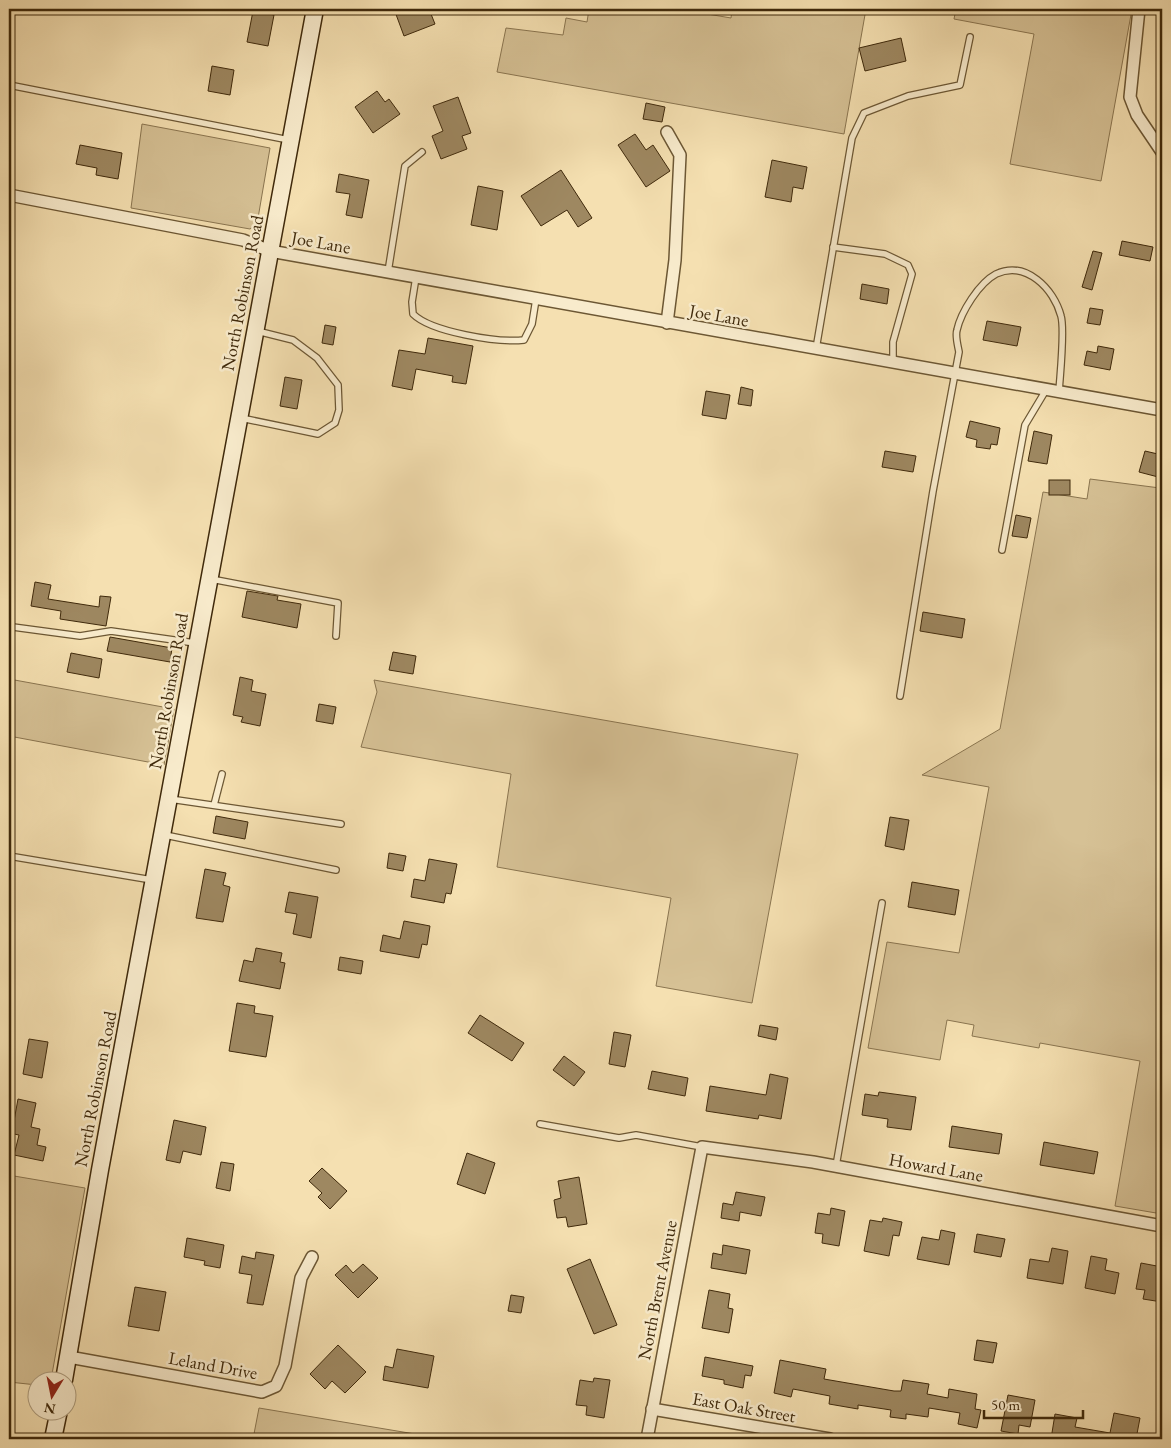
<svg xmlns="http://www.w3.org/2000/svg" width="1171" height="1448" viewBox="0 0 1171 1448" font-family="'EB Garamond',serif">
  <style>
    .green { fill: #d6c195; stroke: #8a7550 }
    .building { fill: #9e8861; stroke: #3f290b }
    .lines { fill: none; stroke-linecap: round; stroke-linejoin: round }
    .lane-casing { stroke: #6c5734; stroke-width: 8 }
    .street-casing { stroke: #6c5734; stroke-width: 14 }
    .secondary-casing { stroke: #3f290b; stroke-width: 19 }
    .lane { stroke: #f8ebcc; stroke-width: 5.5 }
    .street { stroke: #f8ebcc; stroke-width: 11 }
    .secondary { stroke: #f8ebcc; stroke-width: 16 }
    .labels { text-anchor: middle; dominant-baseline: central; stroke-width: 5; stroke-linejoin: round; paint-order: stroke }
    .street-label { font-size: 18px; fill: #3f290b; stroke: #f8ebcc }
  </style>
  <rect width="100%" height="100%" fill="#f5e0b1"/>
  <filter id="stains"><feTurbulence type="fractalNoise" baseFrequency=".004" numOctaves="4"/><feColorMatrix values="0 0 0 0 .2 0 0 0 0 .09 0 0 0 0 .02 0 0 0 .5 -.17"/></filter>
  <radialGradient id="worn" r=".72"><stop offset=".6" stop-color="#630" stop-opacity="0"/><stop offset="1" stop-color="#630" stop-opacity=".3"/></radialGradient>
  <g class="green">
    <polygon points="589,9 678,9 731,18 732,9 866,9 844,134 497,72 506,28 563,35 566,18 587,22"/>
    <polygon points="956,9 1132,9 1101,181 1010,164 1034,34 954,19"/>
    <polygon points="142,124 270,148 257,224 250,229 131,208"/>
    <polygon points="1090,479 1160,488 1159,493 1162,493 1162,1214 1115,1206 1140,1061 1040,1043 1039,1048 972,1036 974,1025 947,1020 940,1060 868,1048 887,942 959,953 989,787 922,775 1000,729 1043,492 1087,499"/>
    <polygon points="9,679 174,709 164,765 9,736"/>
    <polygon points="374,680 798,754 752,1003 656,986 671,898 497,867 511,774 361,747 377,692"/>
    <polygon points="9,1170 14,1176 85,1188 51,1380 38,1380 37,1385 9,1382"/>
    <polygon points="259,1408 445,1439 253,1439"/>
  </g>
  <g class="building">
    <polygon points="394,9 429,9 435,24 404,36"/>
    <polygon points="253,11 274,15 268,46 247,42"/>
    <polygon points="901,38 906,61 865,71 859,48"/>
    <polygon points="212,66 234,70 230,95 208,91"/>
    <polygon points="377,91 385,102 389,99 400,114 373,133 355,107"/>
    <polygon points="458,97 471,133 462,136 467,149 441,159 432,136 443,131 433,106"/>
    <polygon points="646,103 665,107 662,122 643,119"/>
    <polygon points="635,134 646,150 653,145 670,171 646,187 618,145"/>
    <polygon points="80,145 122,153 118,179 96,175 97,168 76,164"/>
    <polygon points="772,160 807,167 803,189 793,187 791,202 765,197"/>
    <polygon points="561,170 592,218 578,227 567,210 541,226 521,196"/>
    <polygon points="339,174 369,180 362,218 346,215 350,194 336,192"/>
    <polygon points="478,186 503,191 497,230 471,225"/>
    <polygon points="1122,241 1153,247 1150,261 1119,255"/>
    <polygon points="1093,251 1102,253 1092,290 1082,287"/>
    <polygon points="862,284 889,289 887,304 860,299"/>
    <polygon points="1090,308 1103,310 1100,325 1087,323"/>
    <polygon points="987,321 1021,327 1017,346 983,340"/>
    <polygon points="325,325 336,327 333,345 322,343"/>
    <polygon points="428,338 473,346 466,384 452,382 453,376 416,369 412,390 392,386 399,350 425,354"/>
    <polygon points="1098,346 1114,349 1110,370 1084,365 1087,351 1097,353"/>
    <polygon points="285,377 302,380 297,409 280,406"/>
    <polygon points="741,387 753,390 751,406 738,404"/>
    <polygon points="706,391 730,395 726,419 702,415"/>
    <polygon points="970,421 1000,428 997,445 991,444 990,449 976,447 977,440 966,437"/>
    <polygon points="1034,431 1052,435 1047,464 1028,461"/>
    <polygon points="885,451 916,456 913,472 882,467"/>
    <polygon points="1145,451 1162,455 1162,478 1139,472"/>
    <rect x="1049" y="480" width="21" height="15"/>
    <polygon points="1016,515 1031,518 1027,538 1012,536"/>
    <polygon points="35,582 51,585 48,599 99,607 100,596 111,597 106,626 60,619 61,611 31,606"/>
    <polygon points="247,591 278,596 277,600 301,604 297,628 242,617"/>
    <polygon points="923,612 965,619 962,638 920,631"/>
    <polygon points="110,637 172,648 170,662 107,651"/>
    <polygon points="393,652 416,656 413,674 389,670"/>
    <polygon points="71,653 102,659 99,678 67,672"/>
    <polygon points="240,677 253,680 251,691 266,694 260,726 241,722 243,717 233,715"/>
    <polygon points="319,704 336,707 333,724 316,721"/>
    <polygon points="216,816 248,822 245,839 213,833"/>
    <polygon points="890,817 909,820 904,850 885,846"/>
    <polygon points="389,853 406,856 403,871 387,868"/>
    <polygon points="429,859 457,864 451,894 446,893 444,903 411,897 414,879 425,881"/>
    <polygon points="205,869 226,873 223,885 230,887 223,922 196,918"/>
    <polygon points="912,882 959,890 955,915 908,907"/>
    <polygon points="289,892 318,897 311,938 293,934 297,914 285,912"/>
    <polygon points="404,921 430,926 427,945 422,944 419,958 380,951 383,935 400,939"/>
    <polygon points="256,948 282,953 280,962 285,963 280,989 239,981 244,960 253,962"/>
    <polygon points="340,957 363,961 361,974 338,970"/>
    <polygon points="237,1003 255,1006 254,1013 273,1016 266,1057 229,1051"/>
    <polygon points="480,1015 524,1043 512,1061 468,1033"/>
    <polygon points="760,1025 778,1028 776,1040 758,1036"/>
    <polygon points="614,1032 631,1035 625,1067 609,1064"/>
    <polygon points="29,1039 48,1042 42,1078 23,1074"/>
    <polygon points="564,1056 585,1072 574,1086 553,1070"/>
    <polygon points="652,1071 688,1078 685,1096 648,1089"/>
    <polygon points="770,1074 788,1078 781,1119 759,1115 758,1119 706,1111 710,1086 766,1095"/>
    <polygon points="879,1092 916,1097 911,1130 887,1127 888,1119 862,1115 865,1094 878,1096"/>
    <polygon points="18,1099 36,1103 31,1127 40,1129 37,1145 46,1147 43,1161 14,1155 19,1135 9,1133 9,1120 14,1121"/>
    <polygon points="174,1120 206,1127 201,1155 183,1151 180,1163 166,1160"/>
    <polygon points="952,1126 1002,1134 999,1154 949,1147"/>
    <polygon points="1044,1142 1098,1152 1094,1174 1040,1165"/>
    <polygon points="467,1153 495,1163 485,1194 457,1184"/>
    <polygon points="221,1162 234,1164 230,1191 216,1188"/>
    <polygon points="322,1168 347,1191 330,1209 318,1197 322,1193 309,1181"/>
    <polygon points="579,1177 587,1224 568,1227 566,1217 557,1218 554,1200 561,1198 558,1181"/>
    <polygon points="736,1192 765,1197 761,1216 740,1212 739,1221 721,1218 723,1203 733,1205"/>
    <polygon points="831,1208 845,1211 839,1246 822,1243 823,1234 815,1233 818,1213 830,1215"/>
    <polygon points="883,1218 902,1222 899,1236 893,1235 889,1256 864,1251 870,1220 882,1222"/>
    <polygon points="941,1230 955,1233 949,1265 917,1259 922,1237 939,1240"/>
    <polygon points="977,1234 1005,1239 1001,1257 974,1252"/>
    <polygon points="187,1238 224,1245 220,1268 204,1265 205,1261 184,1257"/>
    <polygon points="723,1245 750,1250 746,1274 711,1268 713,1253 722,1255"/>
    <polygon points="1052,1248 1068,1251 1063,1284 1027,1278 1030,1259 1049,1262"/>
    <polygon points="256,1252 274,1255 263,1305 247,1303 252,1275 239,1273 242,1256 255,1259"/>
    <polygon points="1091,1256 1107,1259 1105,1270 1119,1273 1115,1294 1085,1288"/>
    <polygon points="590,1259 617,1325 594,1334 567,1269"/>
    <polygon points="1141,1263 1162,1267 1162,1302 1143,1299 1145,1290 1136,1289"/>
    <polygon points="363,1264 378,1278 358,1298 335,1275 346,1265 353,1273"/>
    <polygon points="135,1287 166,1292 159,1331 128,1326"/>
    <polygon points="709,1290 730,1294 728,1308 733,1309 729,1333 702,1328"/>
    <polygon points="511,1295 524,1297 521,1313 508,1311"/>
    <polygon points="977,1340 997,1343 993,1363 974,1360"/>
    <polygon points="338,1345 366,1372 345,1393 332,1381 325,1389 310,1374"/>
    <polygon points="397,1349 434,1356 428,1388 383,1380 385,1366 393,1368"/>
    <polygon points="705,1357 753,1366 751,1376 745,1375 743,1388 724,1384 724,1380 702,1376"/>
    <polygon points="780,1360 826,1369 824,1379 894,1391 901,1391 903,1380 929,1384 927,1394 948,1398 949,1389 977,1394 975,1409 981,1410 977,1428 958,1424 960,1413 929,1408 928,1417 906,1414 906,1419 890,1417 891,1410 858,1405 858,1409 829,1404 830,1396 793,1389 791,1397 774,1393"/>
    <polygon points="594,1378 610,1380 604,1418 586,1415 587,1406 576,1405 580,1380 593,1382"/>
    <polygon points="1008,1395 1035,1400 1030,1427 1019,1425 1018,1434 1001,1431"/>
    <polygon points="1114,1413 1140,1418 1136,1439 1051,1439 1055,1414 1077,1418 1075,1427 1110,1433"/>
  </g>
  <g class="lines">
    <defs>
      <g id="lane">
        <polyline points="9,85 289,140"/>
        <polyline points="833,247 885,254 908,265 912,274 893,342 893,363"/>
        <polyline points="388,272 405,166 422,152"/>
        <path d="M416 277 412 302 413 314C431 332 498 343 524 340L532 324 536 299"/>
        <polyline points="816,349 852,138 864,113 908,96 960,85 970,37"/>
        <polyline points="241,418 318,434 335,423 339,410 338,385 317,358 293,340 257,331"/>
        <polyline points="1002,550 1025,425 1046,390"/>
        <polyline points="211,579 338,603 336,636"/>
        <polyline points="13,627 80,636 111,631 195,643"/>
        <path d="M900 696 933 491 959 352C958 346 955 336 957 330 961 312 979 283 996 274 1026 260 1054 289 1061 316 1065 330 1060 375 1059 392"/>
        <polyline points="170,799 341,824"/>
        <polyline points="214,805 222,774"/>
        <polyline points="165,835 336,870"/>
        <polyline points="9,856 152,880"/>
        <polyline points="540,1124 619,1138 636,1135 702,1147"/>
        <polyline points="836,1166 882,903"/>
      </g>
      <g id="street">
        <polyline points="1139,9 1130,97 1137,115 1162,152"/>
        <polyline points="9,195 243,240 270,251 1162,410"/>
        <polyline points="667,323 675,260 680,155 667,132"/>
        <polyline points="69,1357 262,1392 276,1386 285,1366 301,1278 312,1257"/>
        <polyline points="652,1409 830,1439"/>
        <polyline points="647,1439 702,1147 813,1162 1162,1226"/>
      </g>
      <g id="secondary">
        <polyline points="64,1380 100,1170 315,9"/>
        <polyline points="53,1439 59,1410"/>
      </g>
    </defs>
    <use href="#lane" class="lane-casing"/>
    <use href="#street" class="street-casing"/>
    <use href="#secondary" class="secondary-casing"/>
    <use href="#lane" class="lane"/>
    <use href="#street" class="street"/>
    <use href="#secondary" class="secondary"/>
  </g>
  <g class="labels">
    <g class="street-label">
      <text transform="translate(321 242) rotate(10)">Joe Lane</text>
      <text transform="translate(242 293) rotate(-79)">North Robinson Road</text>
      <text transform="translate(719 315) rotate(10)">Joe Lane</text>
      <text transform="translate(168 691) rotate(-80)">North Robinson Road</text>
      <text transform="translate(95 1089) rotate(-79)">North Robinson Road</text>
      <text transform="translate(936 1167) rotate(10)">Howard Lane</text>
      <text transform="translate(657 1290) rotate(-79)">North Brent Avenue</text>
      <text transform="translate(213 1365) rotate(10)">Leland Drive</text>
      <text transform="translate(744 1407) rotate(10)">East Oak Street</text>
    </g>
  </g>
  <rect width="1171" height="1448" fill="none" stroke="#f5e0b1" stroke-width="30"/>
  <rect x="10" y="10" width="1151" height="1428" fill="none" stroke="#3f290b" stroke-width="2.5"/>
  <rect x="15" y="15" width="1141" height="1418" fill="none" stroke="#3f290b"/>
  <g transform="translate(52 1396) rotate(190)"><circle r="24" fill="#f8ebcc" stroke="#ae9d7f"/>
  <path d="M0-4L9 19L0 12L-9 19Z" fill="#8f2418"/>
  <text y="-8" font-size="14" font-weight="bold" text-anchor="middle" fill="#3f290b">N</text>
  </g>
  <path d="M984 1410v8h99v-8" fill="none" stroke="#3f290b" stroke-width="2.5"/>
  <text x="991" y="1410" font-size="15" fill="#3f290b" stroke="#f8ebcc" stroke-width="4" paint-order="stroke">50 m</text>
  <rect width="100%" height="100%" filter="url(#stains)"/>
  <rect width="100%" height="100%" fill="url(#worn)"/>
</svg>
